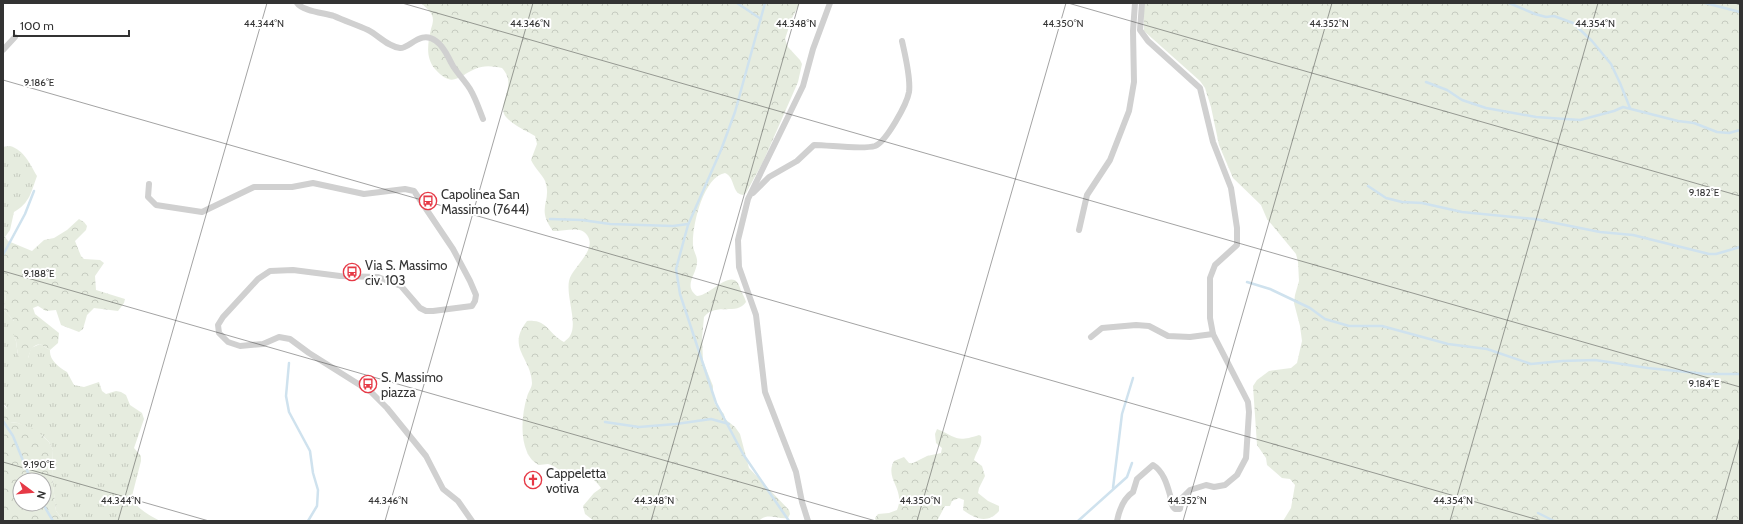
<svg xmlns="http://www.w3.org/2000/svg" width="1743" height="524" viewBox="0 0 1743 524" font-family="Cabin,sans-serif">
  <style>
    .grass { fill: url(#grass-tufts) }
    .forest { fill: url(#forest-crowns); fill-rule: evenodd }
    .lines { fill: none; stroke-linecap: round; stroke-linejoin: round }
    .stream { stroke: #cfe2ee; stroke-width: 2.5 }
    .street { stroke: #d0d0d0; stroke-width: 6 }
    .ticks { fill: none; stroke: #333; stroke-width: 1; stroke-opacity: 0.45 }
    .labels { text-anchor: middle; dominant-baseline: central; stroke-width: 4; stroke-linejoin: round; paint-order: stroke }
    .poi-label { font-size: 13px; fill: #333; stroke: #fff; text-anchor: start }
    .ticks-label { font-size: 10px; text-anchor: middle; fill: #333; stroke: #fff; stroke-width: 4; stroke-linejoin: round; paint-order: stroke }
  </style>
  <defs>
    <pattern id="grass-tufts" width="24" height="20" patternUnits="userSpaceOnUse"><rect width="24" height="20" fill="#e6ecdf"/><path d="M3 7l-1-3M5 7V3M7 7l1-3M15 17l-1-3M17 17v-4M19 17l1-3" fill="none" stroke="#c6cbc0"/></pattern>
    <pattern id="forest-crowns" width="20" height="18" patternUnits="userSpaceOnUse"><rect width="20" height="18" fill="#e6ecdf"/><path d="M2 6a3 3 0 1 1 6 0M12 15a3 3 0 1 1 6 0" fill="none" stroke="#c6cbc0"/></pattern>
  </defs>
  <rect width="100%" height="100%" fill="#fff"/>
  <g class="grass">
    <path d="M10 146C24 150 30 164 37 176 31 192 30 203 14 212L10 230 5 237H3V147Z"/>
    <path d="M3 290 6 294 4 310 14 321V336L16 341 18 356 28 358 31 348 40 344 50 350C49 360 59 367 67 372L74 385 84 387 99 382 102 391 106 394 116 391 121 392 126 395 130 405 142 413 144 419 134 448 141 456V461L132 496C135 509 150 515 160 521H64L56 511 52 476 53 450 49 442 43 436 18 423 10 422 6 406 3 404Z"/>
  </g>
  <g class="forest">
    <path d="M421 3H800L792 18 785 39 788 47 800 60 802 64 798 82 763 162 746 193 743 195C731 193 736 178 725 173 703 177 692 226 693 245 693 251 698 257 697 263 696 275 683 286 697 296 709 296 728 272 737 282 739 284 740 288 741 291 743 295 745 298 746 302 737 316 716 302 704 317L702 338 703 361 713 386V395L715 404 724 414 725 419 735 427 740 434 749 468 789 510 790 514 788 518C778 520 767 512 759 521H594L585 514 583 506 594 493 601 488C591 473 580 473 564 474 559 470 555 466 548 464 545 464 542 465 539 465 534 463 529 457 527 452 520 436 522 413 527 397 528 392 532 388 532 383 531 357 506 348 527 321 548 319 548 334 564 342 566 340 569 338 570 336 578 323 566 297 569 281 572 267 598 250 587 235 580 225 563 232 553 231 536 208 551 203 546 184 545 177 535 169 531 160L537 144 535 136C525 130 514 126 506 117 497 107 513 89 507 76 506 73 504 70 502 68 493 66 483 65 475 69 458 76 453 89 435 69 425 57 428 43 431 29 432 26 433 22 433 20 433 12 426 8 421 3Z"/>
    <polygon points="1143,3 1740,3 1740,521 1283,521 1291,508 1295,485 1290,479 1282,478 1267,465 1266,458 1257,445 1253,386 1257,380 1269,371 1291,368 1297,363 1302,341 1300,326 1294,303 1295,295 1299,281 1298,262 1296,254 1267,219 1261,205 1233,178 1219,145 1211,107 1205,88 1200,81 1144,31"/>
    <path d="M79 219 84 222 87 226 86 230 75 241 81 256 84 259 100 260 104 263 95 276 96 290 125 299 124 303 118 311 94 308 87 315 83 329 79 332 61 325 56 310 46 311 38 306 33 308 35 314 59 333 58 343 50 350 40 344C29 346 31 354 26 362L21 360 18 356 16 341 14 336V321L4 310 6 294 3 290V237H5L8 241 32 251 44 240 54 238 67 230Z"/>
    <path d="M3 404 10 413V422L18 423 36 430 49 442 53 450 52 476 56 511 64 521H3ZM20 480H44V504H20Z"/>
    <path d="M937 429C957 437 955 443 979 435L981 436C983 444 976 452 974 460L982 466 985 476 979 488 978 493 988 501 999 506V511C988 524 975 519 963 510L964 500 959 498 952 501 950 506H945L937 521H876L875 518 878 514 889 513 897 510C906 489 884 479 894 461L904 457 909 463H913L927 456 941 453 942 448 936 443 935 434Z"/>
  </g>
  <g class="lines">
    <g class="stream">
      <polyline points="737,3 761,19"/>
      <polyline points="765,3 735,112 721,150 688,225 676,269 680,294 716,403 743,454 789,521"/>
      <polyline points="1509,3 1535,14 1546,17 1554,16 1573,23 1592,41 1611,64 1620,83 1630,108"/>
      <polyline points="1705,3 1740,12"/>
      <polyline points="1426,82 1447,90 1462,100 1486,108 1536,117 1580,120 1614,111 1623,107 1678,121 1694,123 1717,132 1729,133 1740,130"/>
      <polyline points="1368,186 1386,198 1402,202 1422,203 1462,212 1535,219 1600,232 1633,235 1709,254 1716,254 1740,247"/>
      <polyline points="550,219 582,220 610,224 673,226 688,224"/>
      <polyline points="3,255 25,214 34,191"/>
      <polyline points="1247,282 1270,289 1310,308 1325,319 1349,326 1382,326 1448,344 1487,349 1531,364 1562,361 1595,360 1648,368 1706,374 1740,374"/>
      <polyline points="289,363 286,396 289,412 310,451 313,473 318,490 317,506 308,521"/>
      <polyline points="3,421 13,436 31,480"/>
      <polyline points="605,422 639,427 676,424 711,419 729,424"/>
      <polyline points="1113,488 1122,414 1133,378"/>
      <polyline points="43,504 53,521"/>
      <polyline points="1538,513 1554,521"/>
      <polyline points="1078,521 1127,477 1132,463"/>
    </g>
    <g class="street">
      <path d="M297 3C302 11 325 13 334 16 345 21 357 25 368 30 378 35 388 47 400 48 409 49 421 29 436 41 445 47 448 58 453 66 458 74 465 81 470 89 476 99 479 109 483 119"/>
      <polyline points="3,50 15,37"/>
      <polyline points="149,184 148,197 156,205 202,212 254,187 292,187 313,183 364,194 405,189 414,191 453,249 470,281 476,295 475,301 472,306 433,311 426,311 420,308 401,286 378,277 340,276 293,270 270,271 258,279 223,317 218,325 219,333 228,342 240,346 263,344 279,337 290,339 309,353 371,392 387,408 426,456 443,489 458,501 472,521"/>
      <path d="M753 193 769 177 797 161 814 145C829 145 862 150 875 146 886 142 907 104 909 92 911 78 905 55 902 41"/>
      <polyline points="1079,230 1087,195 1110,160 1129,111 1134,82 1133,31 1135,3"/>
      <polyline points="1091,337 1102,328 1136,325 1149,326 1168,336 1190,337 1213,334"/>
      <polyline points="808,521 802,502 796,472 765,392 756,315 739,267 738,240 748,199 803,86 813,49 830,3"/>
      <path d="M1117 521C1119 511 1124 498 1133 492L1137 479 1153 465C1163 471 1167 484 1170 495 1171 500 1170 505 1175 509H1180L1182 498 1190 490 1206 485 1214 487 1225 485 1237 475 1246 458 1249 412 1248 402 1213 334 1210 318V278L1215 265 1237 245V228L1231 188 1213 142 1200 88 1148 41 1140 30 1142 3"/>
    </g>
  </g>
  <path class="ticks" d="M402 3 1740 387M1068 3 1740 196M1735 3 1740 5M3 80 1542 521M3 271 876 521M3 462 209 521M118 521 267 3M385 521 533 3M651 521 799 3M917 521 1066 3M1183 521 1332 3M1450 521 1598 3M1716 521 1740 437"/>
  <defs>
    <symbol id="bus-ring" viewBox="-11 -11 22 22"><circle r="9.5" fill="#fff" stroke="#e63946" stroke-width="1.5"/><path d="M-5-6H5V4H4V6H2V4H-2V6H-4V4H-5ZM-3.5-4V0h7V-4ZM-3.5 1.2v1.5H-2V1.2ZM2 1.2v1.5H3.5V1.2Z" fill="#e63946"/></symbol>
    <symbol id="church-ring" viewBox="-11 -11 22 22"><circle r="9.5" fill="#fff" stroke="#e63946" stroke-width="1.5"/><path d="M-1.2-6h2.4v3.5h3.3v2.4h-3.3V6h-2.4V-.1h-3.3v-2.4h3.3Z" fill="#e63946"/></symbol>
  </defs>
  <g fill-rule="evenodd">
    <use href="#bus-ring" x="418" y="191" width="20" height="20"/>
    <use href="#bus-ring" x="342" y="262" width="20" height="20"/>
    <use href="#bus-ring" x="358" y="374" width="20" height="20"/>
    <use href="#church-ring" x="523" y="470" width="20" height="20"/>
  </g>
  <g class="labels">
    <g class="poi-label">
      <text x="441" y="194">Capolinea San<tspan x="441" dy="15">Massimo (7644)</tspan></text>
      <text x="365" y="265">Via S. Massimo<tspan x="365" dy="15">civ. 103</tspan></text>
      <text x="381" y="377">S. Massimo<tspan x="381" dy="15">piazza</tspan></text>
      <text x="546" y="473">Cappeletta<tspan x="546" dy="15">votiva</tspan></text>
    </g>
  </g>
  <g class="ticks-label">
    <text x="264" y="27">44.344°N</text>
    <text x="530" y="27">44.346°N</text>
    <text x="796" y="27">44.348°N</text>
    <text x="1063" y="27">44.350°N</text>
    <text x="1329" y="27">44.352°N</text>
    <text x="1595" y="27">44.354°N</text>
    <text x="39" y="86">9.186°E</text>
    <text x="1704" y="196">9.182°E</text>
    <text x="39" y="277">9.188°E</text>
    <text x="1704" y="387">9.184°E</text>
    <text x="39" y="468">9.190°E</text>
    <text x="121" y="504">44.344°N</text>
    <text x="388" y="504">44.346°N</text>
    <text x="654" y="504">44.348°N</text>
    <text x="920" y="504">44.350°N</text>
    <text x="1187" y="504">44.352°N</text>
    <text x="1453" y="504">44.354°N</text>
  </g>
  <rect width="1743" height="524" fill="none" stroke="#333333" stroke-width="8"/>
  <g transform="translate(32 492) rotate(106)"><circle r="19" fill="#ffffff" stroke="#adadad"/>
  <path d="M0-3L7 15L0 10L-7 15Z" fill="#e63946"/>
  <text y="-6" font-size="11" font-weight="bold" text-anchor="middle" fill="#333333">N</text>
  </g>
  <path d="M14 30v6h115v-6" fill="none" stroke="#333333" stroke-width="2"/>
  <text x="20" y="30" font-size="12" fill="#333333" stroke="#ffffff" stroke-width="3" paint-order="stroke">100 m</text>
</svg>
